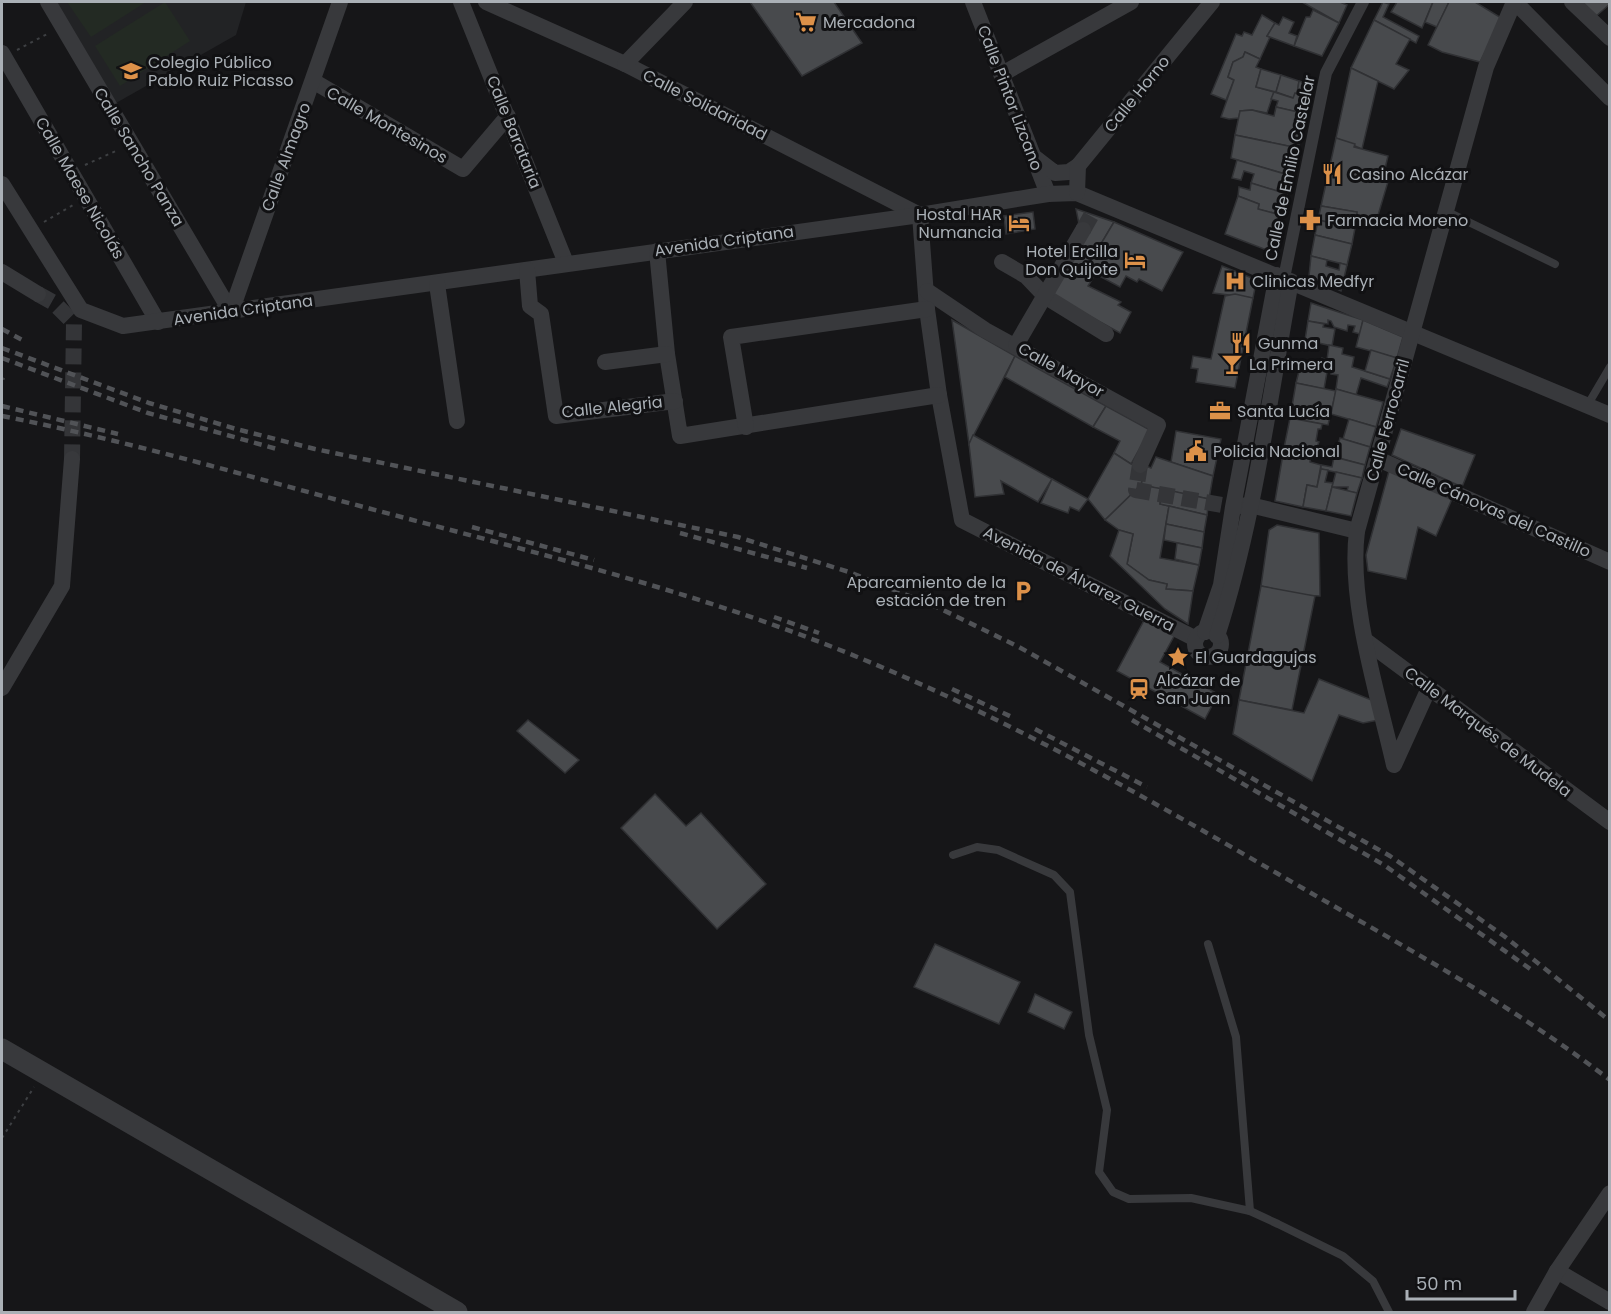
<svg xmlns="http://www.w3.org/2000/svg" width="1611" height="1314" viewBox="0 0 1611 1314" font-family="Poppins,sans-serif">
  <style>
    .built { fill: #222325 }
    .green { fill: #232a23 }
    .building { fill: #484a4d; stroke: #303134; stroke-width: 1.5 }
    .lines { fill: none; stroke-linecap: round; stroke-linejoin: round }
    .minor-tunnel { stroke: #343538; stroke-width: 16; stroke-dasharray: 16 8; stroke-linecap: butt }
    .path { stroke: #3e4043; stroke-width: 2; stroke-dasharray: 3 4.5; stroke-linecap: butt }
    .service { stroke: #38393c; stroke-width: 8 }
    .pedestrian { stroke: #38393c; stroke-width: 12 }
    .minor { stroke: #38393c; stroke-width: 16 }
    .tertiary { stroke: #38393c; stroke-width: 21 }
    .rail { stroke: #515357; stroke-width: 4.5; stroke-dasharray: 8 6; stroke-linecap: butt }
    .labels { text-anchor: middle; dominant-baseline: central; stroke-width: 6; stroke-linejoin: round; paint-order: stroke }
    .poi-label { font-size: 16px; fill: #aab0b6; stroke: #111113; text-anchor: start }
    .street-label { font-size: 16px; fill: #aab0b6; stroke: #111113 }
  </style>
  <rect width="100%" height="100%" fill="#161618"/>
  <polygon class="built" points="48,2 246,2 236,35 109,107"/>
  <g class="green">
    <polygon points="67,2 146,2 91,37"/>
    <polygon points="165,2 190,41 120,86 95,46"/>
  </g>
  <g class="building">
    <polygon points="750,2 834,2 862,43 802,76"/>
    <polygon points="1302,2 1340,2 1347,5 1339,23"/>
    <polygon points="1383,2 1389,4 1383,17 1419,36 1416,43 1374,20"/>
    <polygon points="1397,2 1433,2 1422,28 1391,12"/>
    <polygon points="1433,2 1449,2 1437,27 1425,22"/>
    <polygon points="1449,2 1475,2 1503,19 1480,62 1442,52 1428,45"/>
    <polygon points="1582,2 1610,2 1610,4 1595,17"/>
    <polygon points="1313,10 1339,23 1322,56 1294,46 1306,17 1310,17"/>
    <polygon points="1262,15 1275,23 1267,36 1270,37 1260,59 1245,52 1243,57 1233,62 1228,77 1234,80 1226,100 1211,94 1236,34 1242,36 1244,32 1252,35"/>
    <polygon points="1283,17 1294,22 1289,33 1297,36 1294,46 1267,36 1275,23 1279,25"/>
    <polygon points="1374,20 1410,39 1396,64 1409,70 1394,89 1351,68"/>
    <polygon points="1245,52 1260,59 1256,67 1261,69 1256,87 1274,92 1267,113 1252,110 1240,111 1239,118 1229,119 1221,117 1234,80 1228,77 1233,62 1243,57"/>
    <polygon points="1351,68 1378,81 1362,149 1336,138"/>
    <polygon points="1261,69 1281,75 1276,92 1256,87"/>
    <polygon points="1281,75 1299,81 1297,94 1293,98 1276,92"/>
    <polygon points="1299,81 1315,86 1311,98 1297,94"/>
    <polygon points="1274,92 1293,98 1295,93 1311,98 1307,117 1298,115 1298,112 1276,107 1278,101 1271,99"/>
    <polygon points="1276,107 1298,112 1298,115 1307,117 1298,148 1235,135 1240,111 1252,110 1274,116"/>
    <polygon points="1235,135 1298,148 1292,176 1231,158"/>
    <polygon points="1336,138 1355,144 1354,147 1388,156 1384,173 1390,175 1376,222 1356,219 1357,212 1321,206"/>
    <polygon points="1237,160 1292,176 1287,194 1251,183 1254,174 1244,171 1241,180 1232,178"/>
    <polygon points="1251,183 1287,194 1281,215 1258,209 1259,204 1238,196 1239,187 1250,190"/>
    <polygon points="1238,196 1259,204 1258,209 1281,215 1271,247 1264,249 1225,234"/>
    <polygon points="1321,206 1357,212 1356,219 1352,218 1350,227 1318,220"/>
    <polygon points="1076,209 1114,222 1086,269 1096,273 1088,286 1121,302 1118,305 1131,312 1120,333 1053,296 1079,224"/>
    <polygon points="1033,212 1035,229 1006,234 1004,216"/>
    <polygon points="1318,220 1355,228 1352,244 1315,235"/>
    <polygon points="1114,222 1183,252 1162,291 1139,279 1137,282 1126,276 1120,287 1086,269"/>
    <polygon points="1315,235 1352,244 1347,265 1311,256"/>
    <polygon points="1311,256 1327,260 1326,266 1339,270 1340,263 1347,265 1341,291 1309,276"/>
    <polygon points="1222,266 1252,278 1255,288 1253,298 1213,293"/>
    <polygon points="1235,294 1253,298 1235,388 1196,382 1198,369 1191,368 1193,356 1211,359 1225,296"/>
    <polygon points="1311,303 1363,320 1360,334 1353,332 1355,326 1348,325 1347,331 1334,327 1331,321 1328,320 1328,324 1308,321"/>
    <polygon points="952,320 1015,356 969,444"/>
    <polygon points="1363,320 1403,337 1397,358 1356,347"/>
    <polygon points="1308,321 1324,324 1323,327 1335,329 1332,346 1305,340"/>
    <polygon points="1329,345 1343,348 1342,354 1354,357 1352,367 1390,379 1387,387 1361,378 1356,395 1336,389 1338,375 1331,374 1332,368 1321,367 1322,358 1327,360"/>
    <polygon points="1371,350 1397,358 1390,379 1365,371"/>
    <polygon points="1015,356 1106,406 1093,427 1005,377"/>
    <polygon points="1300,367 1327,372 1324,389 1296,383"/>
    <polygon points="1296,383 1336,391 1328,425 1290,418"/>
    <polygon points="1336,389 1383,402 1376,427 1331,414"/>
    <polygon points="1106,406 1150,430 1131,464 1114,453 1120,441 1093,427"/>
    <polygon points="1290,418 1322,424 1321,429 1318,429 1316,441 1319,442 1314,454 1284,448"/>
    <polygon points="1349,419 1376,427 1370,447 1343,439"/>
    <polygon points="1401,429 1475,455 1462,487 1392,455"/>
    <polygon points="1176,431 1221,439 1213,476 1171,462"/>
    <polygon points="973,435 1052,479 1038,502 1001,481 1004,494 975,497 969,444"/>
    <polygon points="1340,438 1370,447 1365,465 1335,457"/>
    <polygon points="1284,448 1311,453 1310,462 1321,465 1317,487 1307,485 1303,507 1275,501"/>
    <polygon points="1114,453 1131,464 1146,466 1141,485 1105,520 1088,499"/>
    <polygon points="1156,457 1213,476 1209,499 1141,485 1146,466 1151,468"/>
    <polygon points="1334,457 1365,465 1362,478 1321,469 1321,465 1332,467"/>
    <polygon points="1321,469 1328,470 1325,482 1333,483 1326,511 1303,507 1307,485 1317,487"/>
    <polygon points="1389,471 1452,499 1436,536 1418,527 1406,579 1368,571 1366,555"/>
    <polygon points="1336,472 1362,478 1357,493 1347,491 1348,487 1332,487"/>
    <polygon points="1052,479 1088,499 1079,511 1070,507 1068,513 1041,503"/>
    <polygon points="1141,485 1163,489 1160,504 1169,506 1160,558 1199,565 1193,591 1166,589 1167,584 1149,580 1127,564 1133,534 1119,530 1105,520"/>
    <polygon points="1332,487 1357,493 1351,516 1326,511"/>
    <polygon points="1163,489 1209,499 1207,515 1160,504"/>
    <polygon points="1169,506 1207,515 1204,532 1166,524"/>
    <polygon points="1166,524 1204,532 1202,548 1164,540"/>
    <polygon points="1277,525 1319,533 1320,596 1300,595 1261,586 1269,530"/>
    <polygon points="1119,530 1133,534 1127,564 1149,580 1167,584 1166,589 1193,591 1188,624 1165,609 1110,556"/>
    <polygon points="1177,543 1202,548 1199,565 1175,559"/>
    <polygon points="1261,586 1315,596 1292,710 1239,700"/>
    <polygon points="1148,613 1178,629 1160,662 1218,694 1205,719 1117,671"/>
    <polygon points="1319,679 1374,701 1379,720 1363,723 1339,715 1312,781 1233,734 1239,700 1304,713"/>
    <polygon points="528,720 579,760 565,773 517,731"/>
    <polygon points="655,794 686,826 701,813 766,884 717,929 621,828"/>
    <polygon points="935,944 1020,982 999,1024 914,987"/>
    <polygon points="1035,994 1072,1012 1064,1029 1028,1012"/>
  </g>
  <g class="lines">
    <g class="minor-tunnel">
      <polyline points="1083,230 1092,214"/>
      <polyline points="38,294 54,303 74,323 72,459"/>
      <polyline points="1140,465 1136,490 1233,507"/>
    </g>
    <g class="path">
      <polyline points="17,50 49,33"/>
      <polyline points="85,165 118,150"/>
      <polyline points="44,222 73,205"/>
      <polyline points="2,378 8,381"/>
      <polyline points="2,1138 34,1087"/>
    </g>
    <g class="service">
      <polyline points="1446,211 1555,264"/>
      <polyline points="1587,406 1610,367"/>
      <polyline points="953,855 977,847 998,850 1054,875 1070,892 1089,1035 1107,1110 1099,1172 1113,1192 1129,1199 1191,1198 1250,1211 1278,1224 1343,1256 1373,1281 1389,1312"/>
      <polyline points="1208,944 1236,1037 1250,1211"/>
    </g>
    <polyline class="pedestrian" points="1284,278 1326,73 1363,2"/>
    <g class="minor">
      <polyline points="48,2 231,312"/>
      <polyline points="461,2 566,263"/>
      <polyline points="486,2 625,64 920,215 927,309 939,395 962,520 1196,639"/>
      <polyline points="973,2 1048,194"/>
      <polyline points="1515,2 1610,98"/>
      <polyline points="1572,2 1610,38"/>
      <polyline points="2,53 158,322"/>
      <polyline points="625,64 685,2"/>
      <polyline points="1002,74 1131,2"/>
      <polyline points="313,81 463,169 508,116"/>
      <polyline points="1033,156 1055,173 1069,172 1078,166"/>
      <polyline points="2,184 81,310 123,326 920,215 1048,194 1077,193 1610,415"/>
      <polyline points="1077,193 1078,166 1212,2"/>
      <polyline points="657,251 667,354 680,436 939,395"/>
      <polyline points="1002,262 1026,276 1046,297 1106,334"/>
      <polyline points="527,270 530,306 541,314 556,416 675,401"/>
      <polyline points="2,272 38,294"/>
      <polyline points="437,284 457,421"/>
      <polyline points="927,291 985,330 1158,425 1140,465"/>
      <polyline points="231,312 340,2"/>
      <polyline points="1016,345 1083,230"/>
      <polyline points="605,362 667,354"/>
      <polyline points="746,427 731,337 927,309"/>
      <polyline points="1378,459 1610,562"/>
      <polyline points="1239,506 1250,505 1357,531"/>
      <circle cx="1208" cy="644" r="13"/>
      <polyline points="1205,632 1221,585 1233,507 1277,275"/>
      <path d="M1217 636C1254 521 1269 400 1291 281"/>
      <polyline points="1366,641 1610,822"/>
      <polyline points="2,688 62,586 72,459"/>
      <path d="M1429 688 1394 765C1378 694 1348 602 1357 531L1486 67 1514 2"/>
      <polyline points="1557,1271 1610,1302"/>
      <polyline points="1534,1312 1557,1271 1610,1193"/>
    </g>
    <polyline class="tertiary" points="2,1049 457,1312"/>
    <g class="rail">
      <polyline points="2,329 26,342"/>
      <polyline points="2,348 149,403 236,429 315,449 738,537 849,572 939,608 1019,647 1390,856 1504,936 1610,1021"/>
      <polyline points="2,358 148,413 277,449"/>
      <polyline points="2,406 118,434"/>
      <path d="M2 416C134 442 264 481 394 515 548 556 703 594 850 654 1011 719 1161 806 1311 893 1412 951 1516 1008 1610 1080"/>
      <polyline points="472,527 594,560"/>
      <polyline points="680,533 807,568"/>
      <polyline points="774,617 819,633"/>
      <polyline points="952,689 1014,718"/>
      <polyline points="1132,720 1384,865 1533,971"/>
      <polyline points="1035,729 1147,787"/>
    </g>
  </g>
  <defs>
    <symbol id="supermarket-bare" viewBox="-9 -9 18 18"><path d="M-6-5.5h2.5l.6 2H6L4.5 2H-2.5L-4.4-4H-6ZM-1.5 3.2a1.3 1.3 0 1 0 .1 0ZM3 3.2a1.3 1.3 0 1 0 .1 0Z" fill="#dd9149" stroke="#111113" stroke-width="2.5" paint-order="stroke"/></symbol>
    <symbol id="school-bare" viewBox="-9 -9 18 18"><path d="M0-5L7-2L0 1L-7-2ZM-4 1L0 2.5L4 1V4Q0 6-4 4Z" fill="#dd9149" stroke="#111113" stroke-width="2.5" paint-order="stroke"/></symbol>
    <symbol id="restaurant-bare" viewBox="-9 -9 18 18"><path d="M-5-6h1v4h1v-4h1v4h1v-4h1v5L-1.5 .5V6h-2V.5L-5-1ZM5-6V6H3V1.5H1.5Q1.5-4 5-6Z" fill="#dd9149" stroke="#111113" stroke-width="2.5" paint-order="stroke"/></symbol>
    <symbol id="pharmacy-bare" viewBox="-9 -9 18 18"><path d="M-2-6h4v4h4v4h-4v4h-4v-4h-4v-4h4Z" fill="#dd9149" stroke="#111113" stroke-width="2.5" paint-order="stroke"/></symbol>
    <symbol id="hotel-bare" viewBox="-9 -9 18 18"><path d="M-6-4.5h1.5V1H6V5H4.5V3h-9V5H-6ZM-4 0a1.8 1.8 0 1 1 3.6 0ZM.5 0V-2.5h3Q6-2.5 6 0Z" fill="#dd9149" stroke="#111113" stroke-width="2.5" paint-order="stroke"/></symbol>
    <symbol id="hospital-bare" viewBox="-9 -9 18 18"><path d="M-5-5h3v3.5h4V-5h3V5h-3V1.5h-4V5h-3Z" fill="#dd9149" stroke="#111113" stroke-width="2.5" paint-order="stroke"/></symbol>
    <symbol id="bar-bare" viewBox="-9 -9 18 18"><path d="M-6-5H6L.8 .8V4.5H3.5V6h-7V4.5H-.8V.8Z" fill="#dd9149" stroke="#111113" stroke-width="2.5" paint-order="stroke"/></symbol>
    <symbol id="office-bare" viewBox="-9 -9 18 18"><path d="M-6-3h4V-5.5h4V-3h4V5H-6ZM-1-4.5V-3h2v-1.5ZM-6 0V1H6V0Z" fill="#dd9149" stroke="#111113" stroke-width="2.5" paint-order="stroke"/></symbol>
    <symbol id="civic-bare" viewBox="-9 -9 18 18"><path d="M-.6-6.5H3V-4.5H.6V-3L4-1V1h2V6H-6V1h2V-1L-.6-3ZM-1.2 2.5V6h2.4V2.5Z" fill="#dd9149" stroke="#111113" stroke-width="2.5" paint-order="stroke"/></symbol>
    <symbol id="parking-bare" viewBox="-9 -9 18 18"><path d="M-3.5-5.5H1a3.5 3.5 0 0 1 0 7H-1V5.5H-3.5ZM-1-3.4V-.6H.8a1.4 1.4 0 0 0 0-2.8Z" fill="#dd9149" stroke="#111113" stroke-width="2.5" paint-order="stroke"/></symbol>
    <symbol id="sight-bare" viewBox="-9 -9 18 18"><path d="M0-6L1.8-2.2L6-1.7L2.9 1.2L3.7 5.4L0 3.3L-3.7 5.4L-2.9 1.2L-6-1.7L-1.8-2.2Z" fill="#dd9149" stroke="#111113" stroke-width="2.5" paint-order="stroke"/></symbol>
    <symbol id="station-bare" viewBox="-9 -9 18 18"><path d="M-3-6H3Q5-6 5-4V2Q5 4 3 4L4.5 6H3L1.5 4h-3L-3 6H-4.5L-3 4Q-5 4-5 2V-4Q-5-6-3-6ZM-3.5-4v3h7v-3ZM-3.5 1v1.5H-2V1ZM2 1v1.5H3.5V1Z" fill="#dd9149" stroke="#111113" stroke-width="2.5" paint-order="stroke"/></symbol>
  </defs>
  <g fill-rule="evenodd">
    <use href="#supermarket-bare" x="791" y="7" width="30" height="30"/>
    <use href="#school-bare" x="116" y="56" width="30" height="30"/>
    <use href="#restaurant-bare" x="1317" y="159" width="30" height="30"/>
    <use href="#pharmacy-bare" x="1295" y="205" width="30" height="30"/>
    <use href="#hotel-bare" x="1004" y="208" width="30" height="30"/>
    <use href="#hotel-bare" x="1120" y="245" width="30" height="30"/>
    <use href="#hospital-bare" x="1220" y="266" width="30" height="30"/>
    <use href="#restaurant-bare" x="1226" y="328" width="30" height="30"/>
    <use href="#bar-bare" x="1217" y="349" width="30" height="30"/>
    <use href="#office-bare" x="1205" y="396" width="30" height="30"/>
    <use href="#civic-bare" x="1181" y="436" width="30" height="30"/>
    <use href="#parking-bare" x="1008" y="576" width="30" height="30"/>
    <use href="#sight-bare" x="1163" y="642" width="30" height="30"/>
    <use href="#station-bare" x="1124" y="674" width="30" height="30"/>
  </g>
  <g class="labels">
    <g class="poi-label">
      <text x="823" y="22">Mercadona</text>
      <text x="148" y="62">Colegio Público<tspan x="148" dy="18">Pablo Ruiz Picasso</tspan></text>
      <text x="1349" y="174">Casino Alcázar</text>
      <text x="1002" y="214" text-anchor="end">Hostal HAR<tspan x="1002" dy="18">Numancia</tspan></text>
      <text x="1327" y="220">Farmacia Moreno</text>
      <text x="1118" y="251" text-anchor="end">Hotel Ercilla<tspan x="1118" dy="18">Don Quijote</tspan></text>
      <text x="1252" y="281">Clinicas Medfyr</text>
      <text x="1258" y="343">Gunma</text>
      <text x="1249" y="364">La Primera</text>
      <text x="1237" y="411">Santa Lucía</text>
      <text x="1213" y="451">Policia Nacional</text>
      <text x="1006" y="582" text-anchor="end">Aparcamiento de la<tspan x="1006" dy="18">estación de tren</tspan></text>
      <text x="1195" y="657">El Guardagujas</text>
      <text x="1156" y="680">Alcázar de<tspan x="1156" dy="18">San Juan</tspan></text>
    </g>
    <g class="street-label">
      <text transform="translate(1137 94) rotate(-51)">Calle Horno</text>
      <text transform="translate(1010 98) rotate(69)">Calle Pintor Lizcano</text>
      <text transform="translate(705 105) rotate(27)">Calle Solidaridad</text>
      <text transform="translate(387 125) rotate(30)">Calle Montesinos</text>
      <text transform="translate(514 132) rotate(68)">Calle Barataria</text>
      <text transform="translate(139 157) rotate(59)">Calle Sancho Panza</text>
      <text transform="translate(286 157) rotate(-70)">Calle Almagro</text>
      <text transform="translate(1290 168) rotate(-78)">Calle de Emilio Castelar</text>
      <text transform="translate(80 188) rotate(60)">Calle Maese Nicolás</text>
      <text transform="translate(724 241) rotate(-8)">Avenida Criptana</text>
      <text transform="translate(243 310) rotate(-8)">Avenida Criptana</text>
      <text transform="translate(1061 370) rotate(29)">Calle Mayor</text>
      <text transform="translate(612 407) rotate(-6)">Calle Alegria</text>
      <text transform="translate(1388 420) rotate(-75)">Calle Ferrocarril</text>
      <text transform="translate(1494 510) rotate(24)">Calle Cánovas del Castillo</text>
      <text transform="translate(1079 579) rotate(27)">Avenida de Álvarez Guerra</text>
      <text transform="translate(1488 732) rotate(37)">Calle Marqués de Mudela</text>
    </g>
  </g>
  <rect width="1611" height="1314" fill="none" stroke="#aab0b6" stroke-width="6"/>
  <path d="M1407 1290v9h108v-9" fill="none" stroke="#aab0b6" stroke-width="3"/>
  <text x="1416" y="1290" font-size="18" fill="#aab0b6" stroke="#111113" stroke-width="4.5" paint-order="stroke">50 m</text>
</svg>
